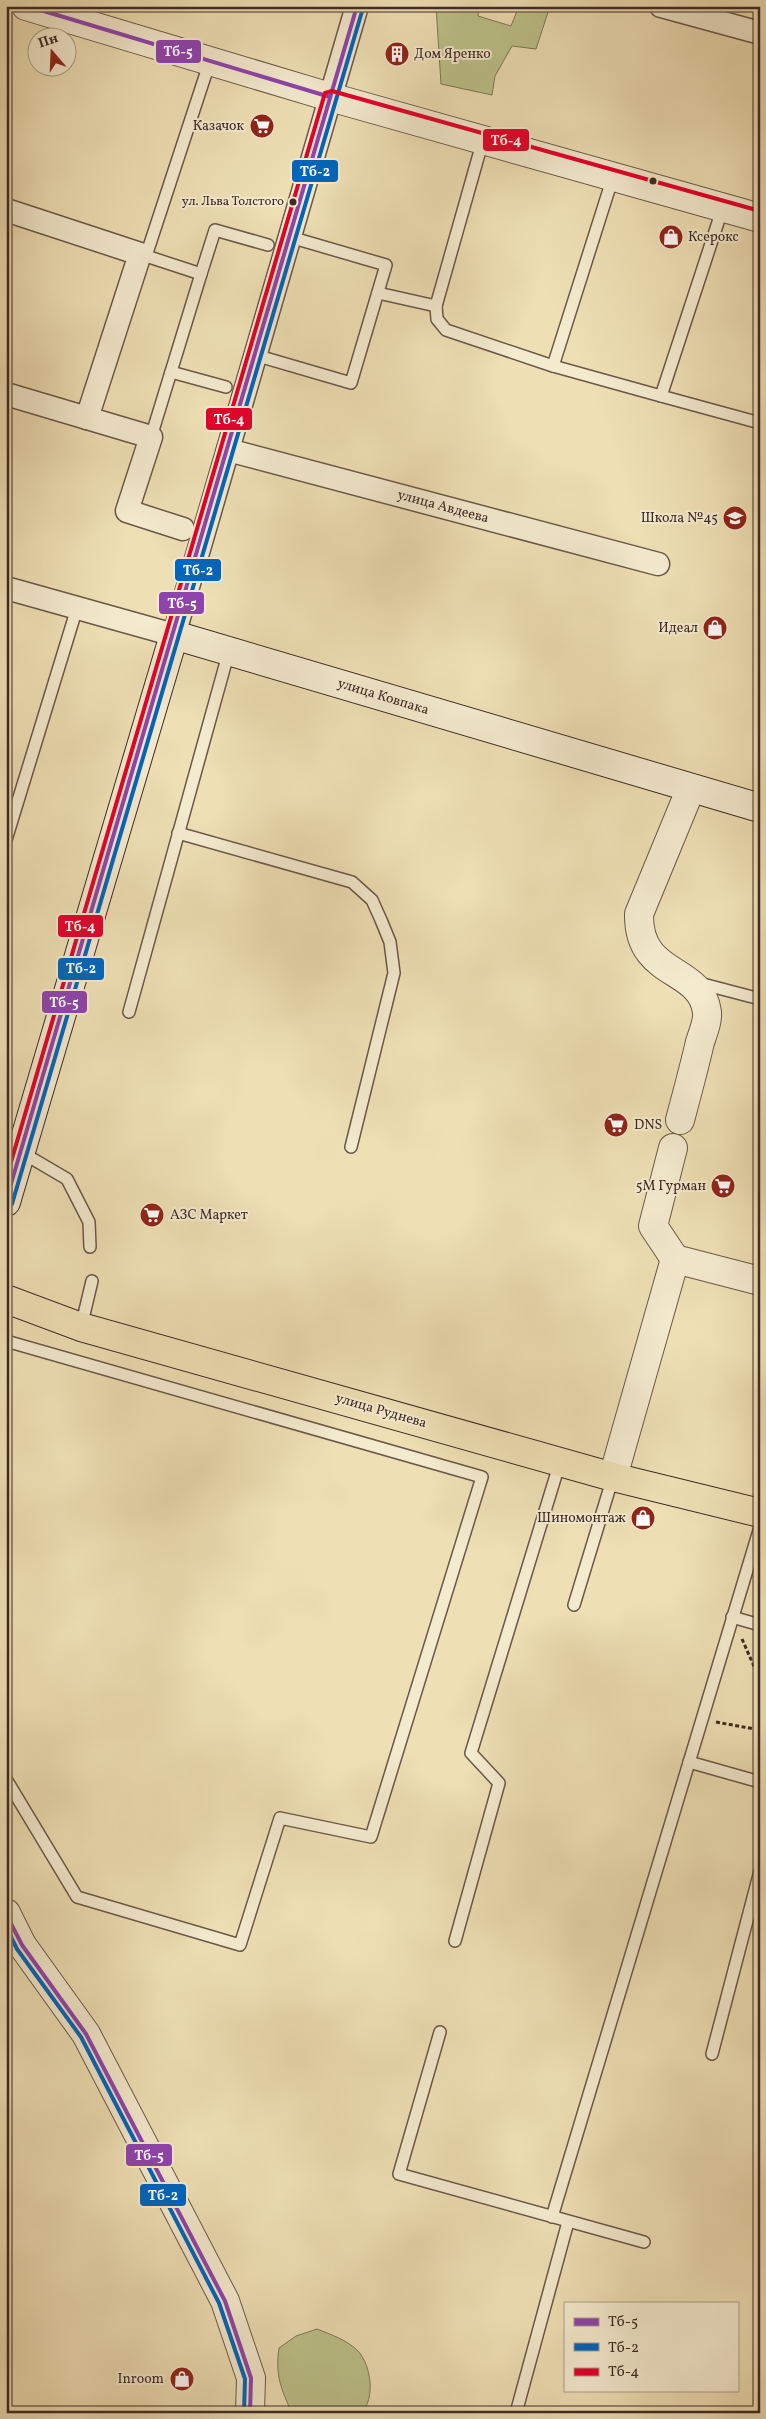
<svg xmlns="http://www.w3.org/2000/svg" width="766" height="2419" viewBox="0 0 766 2419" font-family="Vollkorn,serif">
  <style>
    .green { fill: #bcc18a; stroke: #7d7657 }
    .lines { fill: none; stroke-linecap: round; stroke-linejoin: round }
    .service-casing { stroke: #6a5848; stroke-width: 14 }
    .minor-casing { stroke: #6a5848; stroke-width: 25 }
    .tertiary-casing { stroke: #6a5848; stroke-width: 30 }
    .secondary-casing { stroke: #3e2b24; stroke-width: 30 }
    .primary-casing { stroke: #3e2b24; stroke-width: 30 }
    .path { stroke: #3e2b24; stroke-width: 3; stroke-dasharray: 4 2.5; stroke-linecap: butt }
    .service { stroke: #f4eace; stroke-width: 11 }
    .minor { stroke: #f4eace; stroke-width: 22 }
    .tertiary { stroke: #f4eace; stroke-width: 28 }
    .secondary { stroke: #f4eace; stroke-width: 28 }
    .primary { stroke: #eedfb4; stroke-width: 28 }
    .bus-1-casing { stroke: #f4eace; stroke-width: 8 }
    .bus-2-casing { stroke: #f4eace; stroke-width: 8 }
    .bus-3-casing { stroke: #f4eace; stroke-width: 8 }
    .bus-1 { stroke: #8e44ad; stroke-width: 4 }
    .bus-2 { stroke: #0065bd; stroke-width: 4 }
    .bus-3 { stroke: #e4002b; stroke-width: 4 }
    .bus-dot { fill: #3e2b24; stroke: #f4eace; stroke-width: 2 }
    .labels { text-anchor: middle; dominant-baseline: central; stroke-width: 4; stroke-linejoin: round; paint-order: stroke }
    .bus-label { font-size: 13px; fill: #3e2b24; stroke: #f4eace; text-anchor: end }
    .poi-label { font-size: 14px; fill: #3e2b24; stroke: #f4eace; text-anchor: end }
    .street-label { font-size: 14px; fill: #3e2b24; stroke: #f4eace }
    .line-badge { stroke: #f4eace; stroke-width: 2 }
    .badge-label { font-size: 14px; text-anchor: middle; font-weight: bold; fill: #fff }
  </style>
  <rect width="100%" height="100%" fill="#eedfb4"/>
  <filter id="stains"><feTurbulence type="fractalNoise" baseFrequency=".004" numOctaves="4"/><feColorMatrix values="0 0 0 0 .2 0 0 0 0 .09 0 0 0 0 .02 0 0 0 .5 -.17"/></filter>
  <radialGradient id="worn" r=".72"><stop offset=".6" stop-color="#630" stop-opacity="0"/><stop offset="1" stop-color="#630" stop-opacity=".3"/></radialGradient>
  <g class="green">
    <polygon points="436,6 479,6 478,16 511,26 519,6 550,6 536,49 512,46 495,76 492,95 441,84"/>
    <path d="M317 2329C332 2335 347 2340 358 2351 371 2365 376 2399 361 2413H292C281 2389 275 2375 279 2348L296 2336Z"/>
  </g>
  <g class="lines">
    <defs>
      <g id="service">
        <polyline points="483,140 436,306 437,319 446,330 553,366 661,396 723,207"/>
        <polyline points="140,254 201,274 151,437"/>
        <polyline points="146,256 210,61"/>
        <polyline points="201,274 215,230 268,245"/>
        <polyline points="378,293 436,306"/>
        <polyline points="255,355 351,383 386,265 290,237"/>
        <polyline points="553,366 613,177"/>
        <polyline points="171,372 226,387"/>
        <polyline points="661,396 760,423"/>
        <polyline points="178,833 352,882 372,900 381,920 390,942 394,973 351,1147"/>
        <polyline points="6,840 77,608"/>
        <polyline points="699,983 760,999"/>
        <polyline points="129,1012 229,651"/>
        <polyline points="21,1152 67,1179 89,1222 90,1247"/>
        <polyline points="81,1327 92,1281"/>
        <polyline points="6,1341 482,1477 371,1837 280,1818 240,1945 77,1897 6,1779"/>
        <polyline points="574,1605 613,1477"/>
        <polyline points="732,1617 760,1625"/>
        <polyline points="689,1762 760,1782"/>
        <polyline points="455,1941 499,1783 471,1753 560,1462"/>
        <polyline points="440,2032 399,2174 644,2242"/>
        <polyline points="712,2054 760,1871"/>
        <polyline points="552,2217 760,1527"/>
        <polyline points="516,2413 568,2222"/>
      </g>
      <g id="minor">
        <polyline points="661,6 760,33"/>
        <polyline points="6,210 140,254 87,418"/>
        <polyline points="6,394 151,437 127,511 183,529"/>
        <polyline points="228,450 658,564"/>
        <polyline points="6,588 174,635 357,6"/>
      </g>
      <g id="tertiary">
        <polyline points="26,6 330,97 760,218"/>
        <path d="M680 1120C687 1094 694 1068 700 1042 703 1033 708 1021 707 1012 701 965 638 979 639 914L691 788"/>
        <polyline points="673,1148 653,1226 675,1259"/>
        <polyline points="613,1477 675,1259 760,1281"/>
        <polyline points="6,1913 22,1945 86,2034 225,2301 251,2378 250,2413"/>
      </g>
      <polyline id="secondary" points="6,1202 174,635 760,808"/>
      <polyline id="primary" points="6,1299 81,1327 613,1477 760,1513"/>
    </defs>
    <use href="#service" class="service-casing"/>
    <use href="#minor" class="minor-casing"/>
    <use href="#tertiary" class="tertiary-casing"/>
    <use href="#secondary" class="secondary-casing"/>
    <use href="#primary" class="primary-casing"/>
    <g class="path">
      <polyline points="742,1639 760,1680"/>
      <polyline points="716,1722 760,1730"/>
    </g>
    <use href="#service" class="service"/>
    <use href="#minor" class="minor"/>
    <use href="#tertiary" class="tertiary"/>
    <use href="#secondary" class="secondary"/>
    <use href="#primary" class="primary"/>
    <defs>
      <g id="bus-1">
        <polyline points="27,6 330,97"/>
        <polyline points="6,1201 357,6"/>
        <polyline points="6,1914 22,1945 86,2034 225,2301 251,2378 250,2413"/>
      </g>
      <g id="bus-2">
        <polyline points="12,1204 363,8"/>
        <polyline points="6,1927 17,1949 81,2037 219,2303 245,2379 244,2413"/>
      </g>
      <polyline id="bus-3" points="6,1179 325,93 332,91 760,211"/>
    </defs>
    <use href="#bus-1" class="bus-1-casing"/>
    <use href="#bus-2" class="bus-2-casing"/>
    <use href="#bus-3" class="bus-3-casing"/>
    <use href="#bus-1" class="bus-1"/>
    <use href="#bus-2" class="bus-2"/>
    <use href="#bus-3" class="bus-3"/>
  </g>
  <defs>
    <symbol id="building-disc" viewBox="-11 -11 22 22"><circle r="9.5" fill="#8f2418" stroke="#f4eace"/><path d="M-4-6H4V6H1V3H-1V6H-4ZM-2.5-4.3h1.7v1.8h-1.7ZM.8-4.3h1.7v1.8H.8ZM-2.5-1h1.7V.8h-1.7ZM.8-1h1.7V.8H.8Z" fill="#fff"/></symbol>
    <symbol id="supermarket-disc" viewBox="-11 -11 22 22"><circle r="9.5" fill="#8f2418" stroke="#f4eace"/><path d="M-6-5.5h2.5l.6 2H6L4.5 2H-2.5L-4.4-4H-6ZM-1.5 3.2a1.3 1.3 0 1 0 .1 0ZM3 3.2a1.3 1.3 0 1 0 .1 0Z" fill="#fff"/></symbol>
    <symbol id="shop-disc" viewBox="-11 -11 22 22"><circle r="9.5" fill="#8f2418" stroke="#f4eace"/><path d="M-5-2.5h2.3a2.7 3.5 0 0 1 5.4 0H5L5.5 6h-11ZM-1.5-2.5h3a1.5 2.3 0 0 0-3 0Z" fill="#fff"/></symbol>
    <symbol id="school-disc" viewBox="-11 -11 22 22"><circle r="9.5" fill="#8f2418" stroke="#f4eace"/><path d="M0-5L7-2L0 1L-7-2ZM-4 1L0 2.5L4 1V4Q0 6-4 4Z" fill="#fff"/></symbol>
  </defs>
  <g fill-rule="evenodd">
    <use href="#building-disc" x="383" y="40" width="28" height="28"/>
    <use href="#supermarket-disc" x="248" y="112" width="28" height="28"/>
    <use href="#shop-disc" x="657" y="223" width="28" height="28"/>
    <use href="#school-disc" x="721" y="504" width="28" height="28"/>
    <use href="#shop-disc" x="701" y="614" width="28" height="28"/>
    <use href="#supermarket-disc" x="602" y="1111" width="28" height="28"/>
    <use href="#supermarket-disc" x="709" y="1172" width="28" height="28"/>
    <use href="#supermarket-disc" x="138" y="1201" width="28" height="28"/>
    <use href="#shop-disc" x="629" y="1504" width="28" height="28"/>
    <use href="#shop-disc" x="168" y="2365" width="28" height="28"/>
  </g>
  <g class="bus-dot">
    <circle cx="653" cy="181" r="4.5"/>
    <circle cx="293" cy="202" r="4.5"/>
  </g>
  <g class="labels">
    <g class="bus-label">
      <text x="284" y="202">ул. Льва Толстого</text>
    </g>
    <g class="poi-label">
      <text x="414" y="54" text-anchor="start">Дом Яренко</text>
      <text x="244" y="126">Казачок</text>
      <text x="688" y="237" text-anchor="start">Ксерокс</text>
      <text x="718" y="518">Школа №45</text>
      <text x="698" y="628">Идеал</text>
      <text x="634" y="1125" text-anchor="start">DNS</text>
      <text x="706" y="1186">5М Гурман</text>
      <text x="170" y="1215" text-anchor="start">АЗС Маркет</text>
      <text x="626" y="1518">Шиномонтаж</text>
      <text x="164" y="2379">Inroom</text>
    </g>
    <g class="street-label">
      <text transform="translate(443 507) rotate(15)">улица Авдеева</text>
      <text transform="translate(383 697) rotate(17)">улица Ковпака</text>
      <text transform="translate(381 1411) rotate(16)">улица Руднева</text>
    </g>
  </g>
  <g class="line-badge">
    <rect x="155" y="39" width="47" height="25" rx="5" fill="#8e44ad"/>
    <rect x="482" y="128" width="48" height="24" rx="5" fill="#e4002b"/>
    <rect x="291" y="159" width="48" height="24" rx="5" fill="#0065bd"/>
    <rect x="205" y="407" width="48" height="24" rx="5" fill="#e4002b"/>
    <rect x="174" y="558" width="48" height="24" rx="5" fill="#0065bd"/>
    <rect x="158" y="591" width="47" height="24" rx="5" fill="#8e44ad"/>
    <rect x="57" y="914" width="47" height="24" rx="5" fill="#e4002b"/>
    <rect x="57" y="957" width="48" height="24" rx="5" fill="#0065bd"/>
    <rect x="41" y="990" width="47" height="24" rx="5" fill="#8e44ad"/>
    <rect x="125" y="2143" width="48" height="24" rx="5" fill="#8e44ad"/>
    <rect x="139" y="2183" width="48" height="24" rx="5" fill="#0065bd"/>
  </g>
  <g class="badge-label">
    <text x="178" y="56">Тб-5</text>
    <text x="506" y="145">Тб-4</text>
    <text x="315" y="176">Тб-2</text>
    <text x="229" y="424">Тб-4</text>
    <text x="198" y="575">Тб-2</text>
    <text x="182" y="608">Тб-5</text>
    <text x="80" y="931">Тб-4</text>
    <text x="81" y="973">Тб-2</text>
    <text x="64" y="1007">Тб-5</text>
    <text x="149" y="2160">Тб-5</text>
    <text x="163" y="2200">Тб-2</text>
  </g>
  <rect width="766" height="2419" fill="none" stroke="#eedfb4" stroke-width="25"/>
  <rect x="8" y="8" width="751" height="2404" fill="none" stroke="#3e2b24" stroke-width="2.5"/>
  <rect x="12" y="12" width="741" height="2394" fill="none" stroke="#3e2b24"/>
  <rect x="564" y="2302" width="175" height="90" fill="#f4eace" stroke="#ab9e8a"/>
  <rect x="574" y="2318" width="25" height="8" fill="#8e44ad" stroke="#ab9e8a"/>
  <text x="608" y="2326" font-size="15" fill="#3e2b24">Тб-5</text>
  <rect x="574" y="2343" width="25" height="8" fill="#0065bd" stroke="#ab9e8a"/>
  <text x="608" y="2352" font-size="15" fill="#3e2b24">Тб-2</text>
  <rect x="574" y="2368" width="25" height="8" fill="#e4002b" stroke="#ab9e8a"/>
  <text x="608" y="2376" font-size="15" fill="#3e2b24">Тб-4</text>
  <g transform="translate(52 52) rotate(341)"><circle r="24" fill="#f4eace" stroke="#ab9e8a"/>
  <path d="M0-4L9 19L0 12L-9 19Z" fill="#8f2418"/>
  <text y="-8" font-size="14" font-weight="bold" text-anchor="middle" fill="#3e2b24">Пн</text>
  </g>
  <rect width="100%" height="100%" filter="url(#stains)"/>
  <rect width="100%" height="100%" fill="url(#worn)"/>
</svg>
